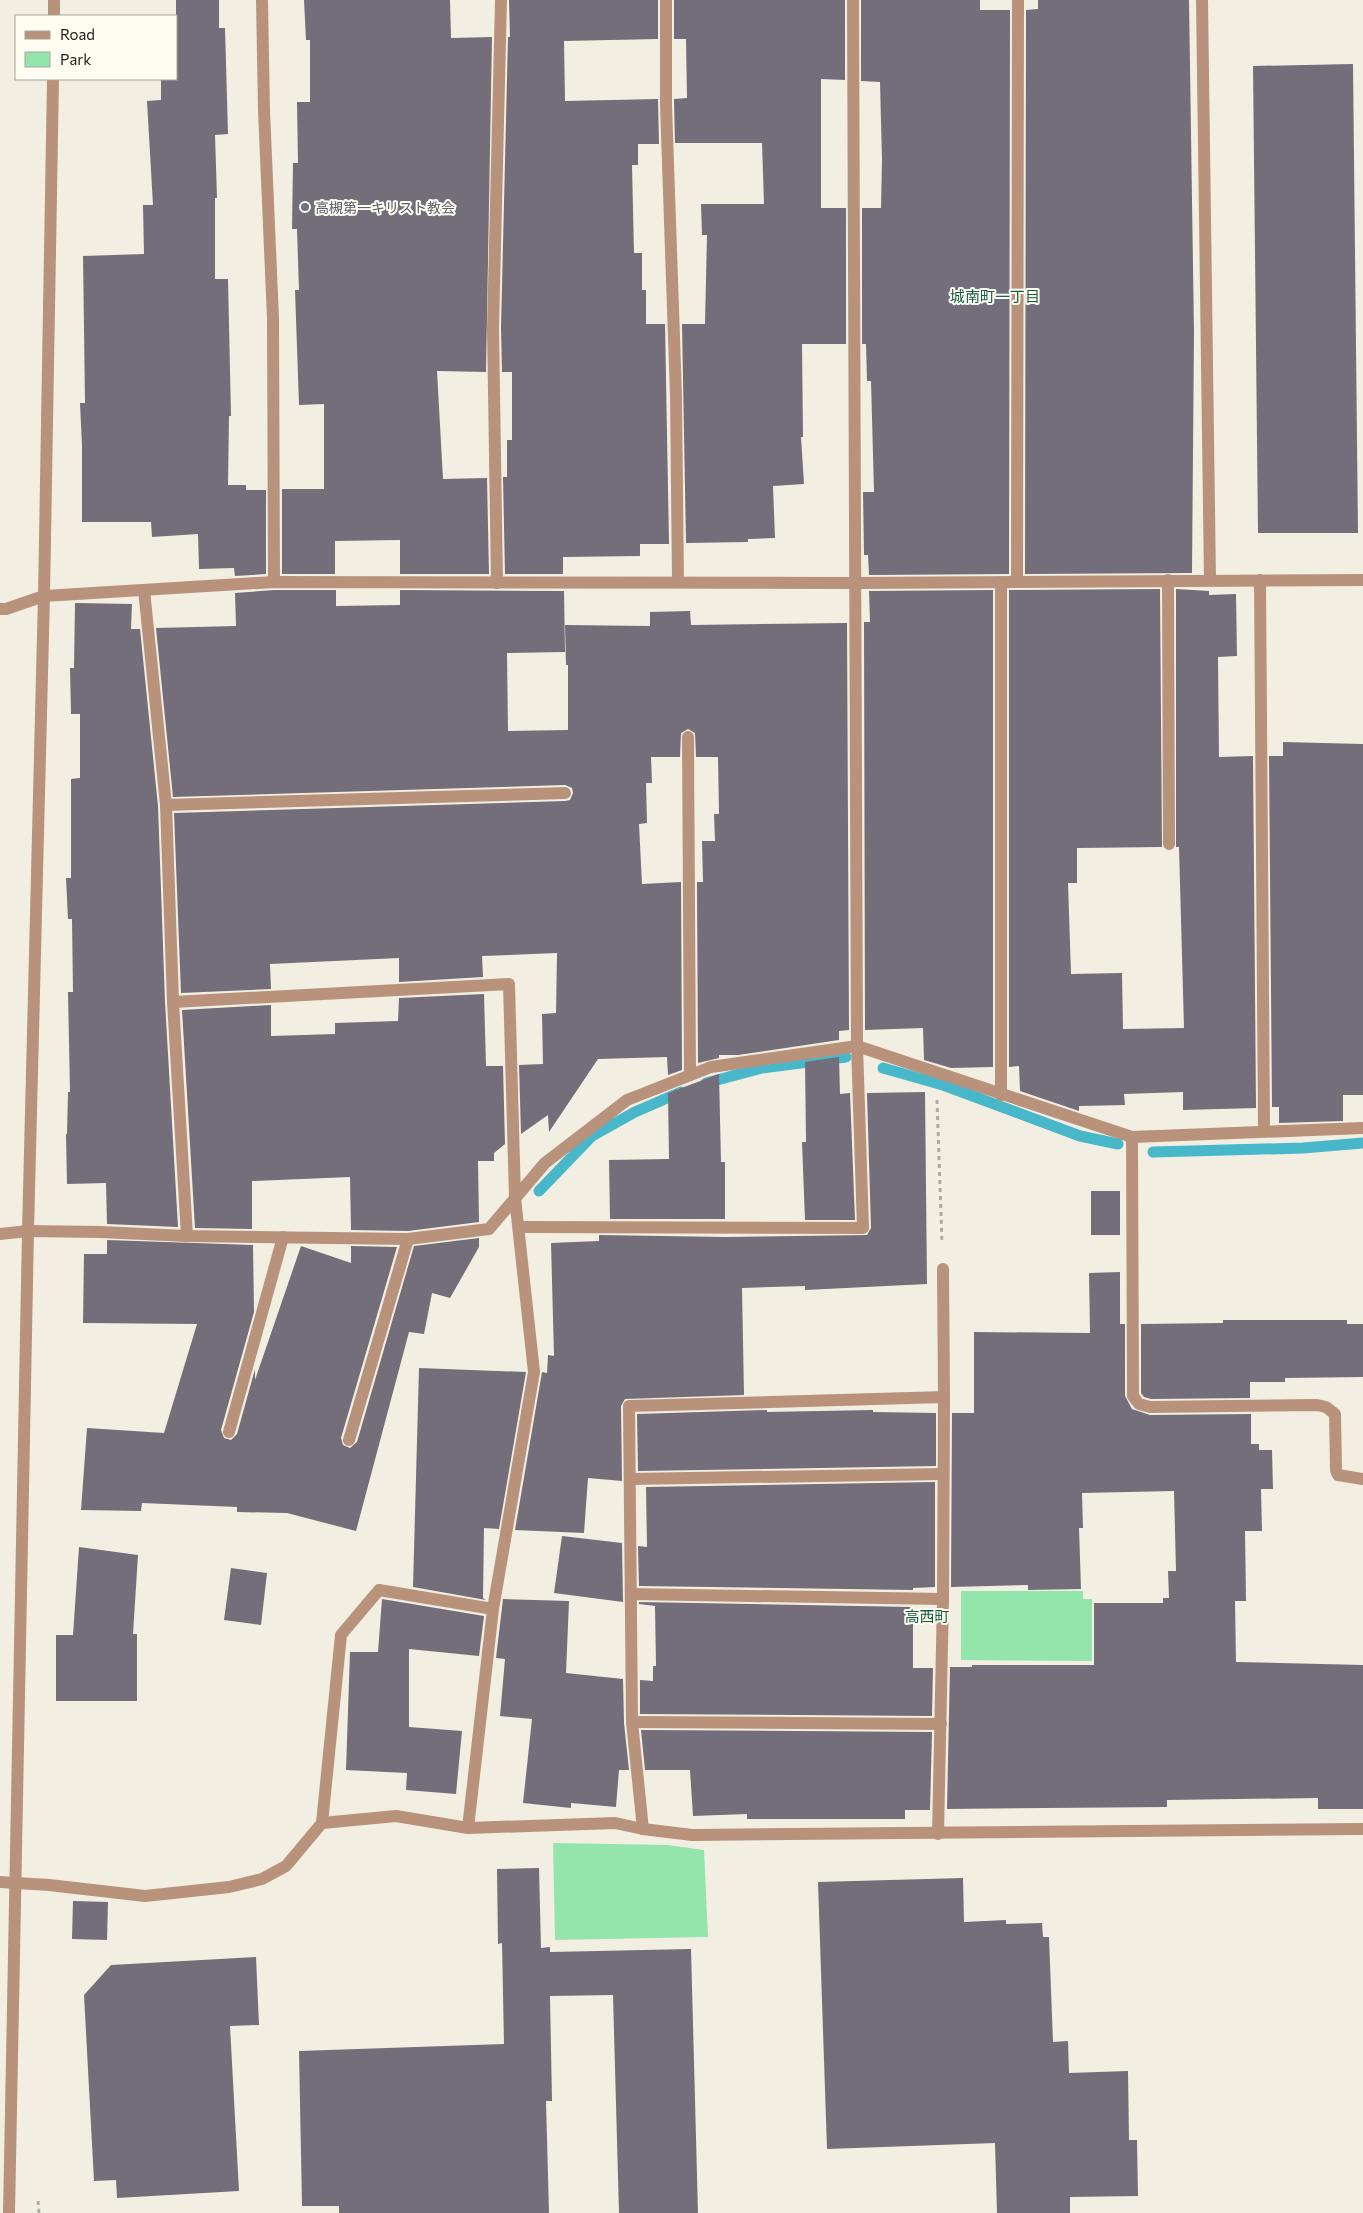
<svg xmlns="http://www.w3.org/2000/svg" width="1363" height="2213" viewBox="0 0 1363 2213" font-family="Commissioner,'Noto Sans JP',sans-serif">
  <style>
    .green { fill: #94e5ac }
    .lines { fill: none; stroke-linecap: round; stroke-linejoin: round }
    .stream { stroke: #48b7c9; stroke-width: 11 }
    .building { fill: #736e79 }
    .path { stroke: #aeaba1; stroke-width: 3; stroke-dasharray: 4 4; stroke-linecap: butt }
    .minor { stroke: #b9927b; stroke-width: 12 }
    .worship-dot { fill: #6b7280; stroke: #fffdf2; stroke-width: 2 }
    .labels { text-anchor: middle; dominant-baseline: central; stroke-width: 4; stroke-linejoin: round; paint-order: stroke }
    .worship-label { font-size: 14px; fill: #5b616d; stroke: #fffdf2; text-anchor: start }
    .neighbourhood-label { font-size: 15px; fill: #155d45; stroke: #fffdf2 }
  </style>
  <rect width="100%" height="100%" fill="#f2efe2"/>
  <g class="green">
    <polygon points="961,1591 1083,1591 1083,1599 1092,1599 1092,1661 961,1660"/>
    <polygon points="553,1843 668,1845 704,1850 708,1937 555,1940"/>
  </g>
  <g class="lines">
    <g class="stream">
      <polyline points="883,1068 943,1085 1080,1136 1118,1144"/>
      <polyline points="706,1083 762,1068 846,1057"/>
      <polyline points="1153,1152 1303,1148 1363,1143"/>
      <polyline points="539,1191 592,1136 635,1112 681,1092"/>
    </g>
  </g>
  <g class="building">
    <polygon points="176,0 219,0 219,28 225,28 228,134 215,135 217,198 215,198 215,279 228,279 231,416 229,416 228,485 246,485 246,490 266,490 266,574 235,576 234,568 199,569 198,534 152,537 151,522 82,522 82,446 80,403 85,403 83,256 144,254 143,205 153,205 147,101 161,100 161,79 176,79"/>
    <polygon points="304,0 450,0 451,38 492,37 486,372 437,371 443,479 487,478 489,574 400,574 400,540 335,541 335,574 282,574 282,489 324,489 324,404 299,405 295,290 299,290 297,229 292,229 293,163 298,163 297,102 310,102 310,40 306,40"/>
    <polygon points="509,0 658,0 658,39 564,41 565,101 658,99 659,144 638,144 638,165 632,165 634,253 642,253 642,290 646,290 646,324 665,324 669,544 640,544 640,556 563,557 563,574 505,574 503,477 507,477 507,440 512,440 512,372 502,372 501,328 508,37 510,37"/>
    <polygon points="674,0 845,0 845,80 821,79 821,208 846,208 846,344 802,344 803,437 801,437 804,484 773,486 775,538 748,539 748,542 686,543 682,324 705,324 707,235 702,235 701,204 764,204 762,143 675,143 674,99 687,98 686,39 674,39"/>
    <polygon points="861,0 980,0 980,10 1010,10 1009,574 869,575 868,555 864,555 863,492 874,492 871,381 867,381 866,344 862,344 862,208 881,208 882,160 880,82 861,81"/>
    <polygon points="1038,0 1189,0 1194,333 1192,573 1025,574 1026,10 1038,9"/>
    <polygon points="1353,64 1358,533 1258,533 1253,66"/>
    <polygon points="1160,589 1162,847 1077,848 1077,883 1068,883 1071,974 1122,973 1123,1029 1184,1028 1179,847 1176,847 1176,589 1209,591 1209,595 1236,594 1237,656 1218,657 1219,757 1253,756 1256,1108 1183,1110 1183,1092 1124,1094 1125,1105 1079,1106 1079,1111 1020,1091 1019,1066 1009,1067 1009,590"/>
    <polygon points="274,590 336,590 336,606 400,605 400,590 564,591 565,652 507,653 508,731 568,730 568,665 566,665 565,625 650,626 650,612 690,611 691,625 847,623 849,1030 839,1031 839,1040 738,1055 719,1055 719,1058 698,1063 697,882 703,882 702,841 715,841 714,814 719,814 718,757 696,757 695,733 688,729 681,733 680,757 651,757 652,783 646,783 647,823 639,824 642,884 681,882 682,1070 668,1075 667,1057 598,1059 549,1132 548,1115 521,1134 519,1065 543,1064 542,1014 556,1013 557,953 482,956 483,977 399,982 399,958 270,964 271,989 181,993 174,813 565,801 570,800 573,793 572,788 565,785 173,797 156,628 236,626 235,593"/>
    <polygon points="993,590 993,1067 951,1068 924,1060 923,1028 865,1030 864,622 870,622 869,591"/>
    <polygon points="75,603 132,604 131,629 140,629 158,806 165,1002 178,1227 107,1224 106,1183 67,1184 66,1134 67,1134 68,1092 70,1092 68,992 73,992 72,919 68,919 66,878 71,878 71,779 80,778 80,714 71,714 70,668 74,668"/>
    <polygon points="1283,742 1363,744 1363,1095 1343,1095 1343,1121 1279,1123 1279,1107 1272,1107 1269,756 1283,756"/>
    <polygon points="484,994 486,1066 503,1066 505,1144 494,1153 494,1161 478,1161 479,1222 408,1231 351,1230 350,1177 252,1181 252,1229 195,1228 182,1010 271,1005 271,1036 335,1034 335,1023 398,1021 399,998"/>
    <polygon points="839,1057 840,1094 850,1093 855,1220 805,1220 802,1142 806,1142 805,1062"/>
    <polygon points="719,1074 721,1162 725,1162 725,1219 610,1219 609,1160 669,1159 668,1093"/>
    <polygon points="925,1092 927,1284 805,1290 805,1286 742,1288 744,1395 625,1399 621,1406 622,1481 588,1478 584,1533 515,1530 542,1372 547,1373 548,1355 554,1356 551,1243 599,1241 599,1235 725,1237 867,1235 871,1228 867,1093"/>
    <rect x="1091" y="1191" width="29" height="44"/>
    <polygon points="479,1238 479,1247 450,1298 432,1293 424,1334 409,1332 356,1531 287,1513 237,1512 237,1507 142,1503 141,1511 81,1510 87,1428 164,1433 197,1324 83,1323 84,1254 107,1254 107,1240 253,1245 254,1312 221,1430 224,1438 231,1440 237,1434 255,1369 255,1380 301,1246 351,1263 351,1246 397,1247 341,1438 343,1445 350,1448 357,1442 414,1246"/>
    <polygon points="1120,1272 1120,1324 1125,1324 1125,1396 1132,1409 1150,1415 1251,1414 1251,1444 1259,1444 1259,1450 1272,1450 1273,1489 1261,1489 1262,1531 1245,1531 1246,1601 1235,1601 1236,1662 1363,1665 1363,1809 1318,1809 1318,1798 1167,1800 1167,1807 947,1809 950,1667 972,1667 972,1665 1094,1665 1094,1603 1163,1603 1163,1598 1169,1598 1168,1571 1176,1571 1174,1491 1082,1493 1083,1528 1079,1528 1081,1589 1028,1590 1028,1585 951,1587 952,1413 974,1413 974,1332 1090,1333 1089,1273"/>
    <polygon points="1223,1320 1347,1320 1347,1324 1363,1324 1363,1377 1285,1378 1285,1382 1250,1382 1250,1398 1151,1399 1144,1397 1141,1393 1141,1324 1223,1323"/>
    <polygon points="419,1368 526,1372 499,1529 484,1528 483,1598 486,1600 413,1587"/>
    <polygon points="767,1410 767,1412 873,1410 873,1412 936,1413 936,1466 638,1471 637,1414"/>
    <polygon points="935,1482 935,1587 913,1588 913,1590 639,1586 638,1546 647,1547 646,1487"/>
    <polygon points="562,1536 622,1543 623,1602 554,1593"/>
    <polygon points="79,1547 138,1555 133,1634 137,1634 137,1701 56,1701 56,1635 73,1635"/>
    <polygon points="231,1568 267,1573 261,1625 224,1620"/>
    <polygon points="382,1599 484,1616 479,1656 409,1649 409,1727 462,1731 456,1794 406,1790 407,1773 346,1770 350,1652 378,1652"/>
    <polygon points="503,1599 569,1601 566,1673 623,1679 624,1723 629,1770 619,1770 616,1807 571,1803 571,1808 523,1803 532,1719 500,1716 505,1659 496,1658"/>
    <polygon points="639,1602 913,1607 913,1668 933,1668 932,1716 640,1714 640,1680 653,1681 653,1666 656,1666 655,1606 639,1604"/>
    <polygon points="641,1730 932,1732 930,1810 905,1810 905,1819 747,1819 747,1814 693,1816 690,1770 645,1770"/>
    <polygon points="539,1868 541,1948 550,1947 550,1952 691,1949 698,2213 619,2213 613,1995 550,1996 552,2101 546,2101 549,2213 339,2213 339,2206 302,2206 299,2051 504,2044 502,1943 498,1944 497,1869"/>
    <polygon points="963,1878 964,1922 1006,1920 1006,1924 1042,1923 1043,1937 1049,1937 1053,2042 1068,2041 1069,2073 1128,2071 1129,2140 1137,2140 1138,2196 1070,2197 1070,2213 997,2213 995,2143 827,2149 818,1882"/>
    <polygon points="73,1901 108,1902 107,1940 72,1939"/>
    <polygon points="256,1957 259,2025 230,2026 239,2191 117,2198 116,2180 94,2181 84,1995 111,1965"/>
  </g>
  <g class="lines">
    <g class="path">
      <polyline points="937,1100 942,1243"/>
      <polyline points="38,2201 39,2213"/>
    </g>
    <g class="minor">
      <polyline points="262,0 264,111 273,318 274,582"/>
      <polyline points="666,0 666,105 676,396 678,582"/>
      <polyline points="1202,0 1210,580"/>
      <polyline points="54,16 54,0"/>
      <polyline points="1168,580 1169,844"/>
      <polyline points="1260,580 1264,1131"/>
      <polyline points="1001,582 1001,1095"/>
      <polyline points="1017,582 1018,0"/>
      <polyline points="497,583 493,328 501,0"/>
      <polyline points="144,590 166,805 173,1002 187,1236"/>
      <polyline points="0,609 6,609 44,596 274,582 854,583 1363,580"/>
      <polyline points="688,737 690,1075"/>
      <polyline points="166,805 565,793"/>
      <polyline points="173,1002 509,984 515,1198 534,1372 493,1609 468,1828"/>
      <polyline points="1132,1137 1133,1396 1139,1404 1150,1407 1317,1405 1326,1407 1335,1414 1336,1470 1338,1475 1363,1479"/>
      <polyline points="519,1227 863,1228 857,1046 853,0"/>
      <polyline points="0,1234 28,1231 101,1232 187,1236 408,1239 489,1229 545,1163 627,1100 711,1067 857,1046 1132,1137 1363,1128"/>
      <polyline points="229,1432 283,1237"/>
      <polyline points="349,1440 408,1239"/>
      <polyline points="630,1479 943,1474"/>
      <polyline points="631,1594 943,1599"/>
      <polyline points="632,1722 941,1724"/>
      <polyline points="322,1823 396,1816 468,1828 615,1823 643,1829 692,1835 1363,1829"/>
      <polyline points="643,1829 632,1722 629,1406 944,1397 943,1269"/>
      <polyline points="938,1834 943,1599 944,1397"/>
      <polyline points="0,1882 49,1885 145,1896 229,1887 262,1879 286,1866 322,1823 341,1635 379,1590 493,1609"/>
      <polyline points="9,2213 28,1231 44,596 53,79"/>
    </g>
  </g>
  <circle class="worship-dot" cx="305" cy="207" r="5"/>
  <g class="labels">
    <g class="worship-label">
      <text x="315" y="207">高槻第一キリスト教会</text>
    </g>
    <g class="neighbourhood-label">
      <text x="995" y="296">城南町一丁目</text>
      <text x="927" y="1616">高西町</text>
    </g>
  </g>
  <rect x="15" y="15" width="162" height="65" fill="#fffdf2" stroke="#a6a59c"/>
  <rect x="25" y="31" width="25" height="8" fill="#b9927b" stroke="#a6a59c"/>
  <text x="60" y="40" font-size="15" fill="#21201b">Road</text>
  <rect x="25" y="52" width="25" height="15" fill="#94e5ac" stroke="#a6a59c"/>
  <text x="60" y="65" font-size="15" fill="#21201b">Park</text>
</svg>
